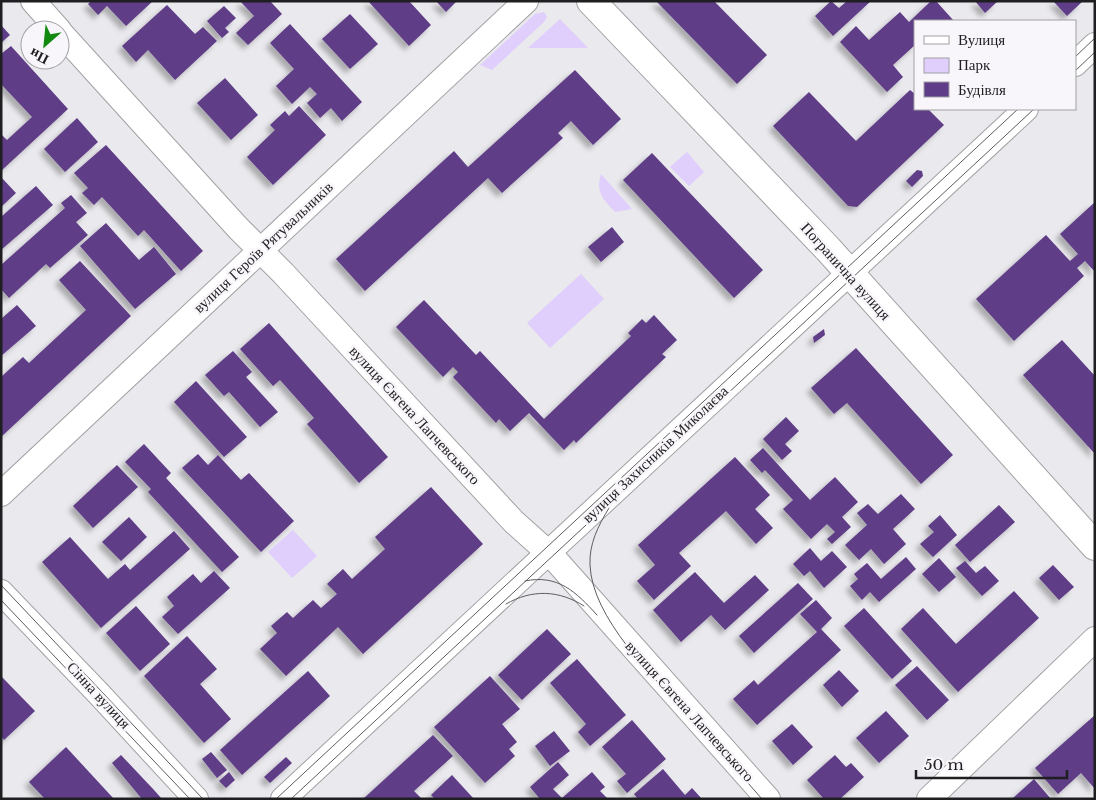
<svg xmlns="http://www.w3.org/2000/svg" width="1096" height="800" viewBox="0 0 1096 800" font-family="'Libre Baskerville',serif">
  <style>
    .green { fill: #e0cefd }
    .building { fill: #5e3c87; filter: url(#shadow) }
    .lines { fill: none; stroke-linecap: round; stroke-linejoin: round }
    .street-casing { stroke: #a2a1a4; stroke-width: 26 }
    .secondary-casing { stroke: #a2a1a4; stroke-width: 30 }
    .street { stroke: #fff; stroke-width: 24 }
    .secondary { stroke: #fff; stroke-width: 28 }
    .tram { stroke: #5d5c5f; stroke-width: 1 }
    .labels { text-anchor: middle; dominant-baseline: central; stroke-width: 5; stroke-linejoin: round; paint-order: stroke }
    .street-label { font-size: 15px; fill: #1f1e20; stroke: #f8f6fa }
  </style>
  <defs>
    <filter id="shadow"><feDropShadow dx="-4.5" dy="4.5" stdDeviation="2.5" flood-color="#0004"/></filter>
  </defs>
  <rect width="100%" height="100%" fill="#eae9ed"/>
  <g class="green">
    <polygon points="544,12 547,17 544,22 492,70 480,65 535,14"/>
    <polygon points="560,19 588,48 528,48"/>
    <polygon points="687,152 704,172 689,186 670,167"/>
    <path d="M601 174 632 209 615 212C604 200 595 192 601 174Z"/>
    <polygon points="581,274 604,299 550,348 527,323"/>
    <polygon points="293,530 317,556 292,578 268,552"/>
  </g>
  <g class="building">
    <polygon points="91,1 153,1 126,26 107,6 98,15 88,4"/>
    <polygon points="240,1 270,1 282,14 248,45 236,33 254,16"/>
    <polygon points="368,1 409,1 431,25 409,46"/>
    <polygon points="436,1 457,1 446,12"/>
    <polygon points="656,1 714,1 767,55 737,84"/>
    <polygon points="831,1 839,8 847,1 871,1 833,36 815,16"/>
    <polygon points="931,1 936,1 954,21 915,21 915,45 893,65 903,77 887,92 840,42 856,26 869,40 900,12 909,22"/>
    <polygon points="975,1 998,1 985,13"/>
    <polygon points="1053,1 1083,1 1067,16"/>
    <polygon points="167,5 195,34 203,27 217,41 175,80 148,50 136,62 122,46"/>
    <polygon points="224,6 236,18 225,28 229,32 222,38 207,21"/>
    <polygon points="350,14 378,44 350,69 322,39"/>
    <polygon points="290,24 362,102 342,121 331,108 320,118 307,103 317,94 310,87 292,104 276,86 294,69 270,43"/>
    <polygon points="1,25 10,35 1,43"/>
    <polygon points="11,46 68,109 1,171 1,134 7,140 32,117 1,84 1,54"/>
    <polygon points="575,70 621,119 593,145 571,121 558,133 563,138 502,193 488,178 365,291 336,259 454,151 468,167"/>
    <polygon points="225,78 258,115 231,140 197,103"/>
    <polygon points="910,90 915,94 915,109 928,109 944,125 857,207 848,206 773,126 809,92 856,141"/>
    <polygon points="299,106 326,135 273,185 247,157 275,130 270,125 285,111 289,116"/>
    <polygon points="77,118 98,142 65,172 44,149"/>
    <polygon points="106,145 203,251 181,271 144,230 138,236 102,197 94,205 82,193 88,188 74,173"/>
    <polygon points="652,153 763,270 734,298 623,180"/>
    <polygon points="917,170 922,171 923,176 912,187 906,181"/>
    <polygon points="1,177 16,193 1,207"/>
    <polygon points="36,186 53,205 1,250 1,217"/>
    <polygon points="71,195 87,213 76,222 88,235 50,268 46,264 9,298 1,289 1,265 65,208 61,203"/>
    <polygon points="1095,202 1095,272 1085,261 1077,268 1084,276 1014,341 976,299 1046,235 1070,261 1078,254 1060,234"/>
    <polygon points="106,223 139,260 154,247 176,274 135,309 80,246"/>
    <polygon points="612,227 624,242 601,262 588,247"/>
    <polygon points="80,261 131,316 1,437 1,377 23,357 29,363 86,310 59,280"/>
    <polygon points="424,300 476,355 480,351 544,419 631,336 628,333 642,319 646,323 654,315 677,340 662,354 666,357 576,443 574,440 564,450 529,413 510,431 499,419 496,423 453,377 458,372 453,367 443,377 396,327"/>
    <polygon points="17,305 36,326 1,356 1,319"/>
    <polygon points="269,323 388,457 359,483 307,424 314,418 280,380 273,386 240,349"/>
    <polygon points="824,329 825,335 814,343 813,337"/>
    <polygon points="1062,340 1095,376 1095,454 1023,375"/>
    <polygon points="856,348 953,455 921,484 847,403 834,414 811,388"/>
    <polygon points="233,351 252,372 246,377 278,412 260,427 229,392 224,396 205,375"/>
    <polygon points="196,381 247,437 224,457 174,402"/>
    <polygon points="786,417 799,431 785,444 792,451 782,460 763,439"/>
    <polygon points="144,444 171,473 166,478 239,557 222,572 148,492 151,489 125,462"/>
    <polygon points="763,448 810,500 835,477 858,502 842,517 851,527 832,544 827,539 835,532 827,524 811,539 783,509 793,500 765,470 762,473 750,460"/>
    <polygon points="198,454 208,465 218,455 241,480 249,473 294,521 261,552 182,468"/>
    <polygon points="735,457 770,495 755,509 773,528 756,544 726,511 679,553 691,566 654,600 637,581 655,565 638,545"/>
    <polygon points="117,465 138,487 93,528 73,506"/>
    <polygon points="431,487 483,544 363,654 338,627 286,676 260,649 277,633 271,626 287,612 293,618 313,600 321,608 337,594 327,584 343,569 352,579 385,549 375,537"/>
    <polygon points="901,494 915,509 893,529 906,544 884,564 871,549 859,560 845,545 867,525 857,513 868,504 878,514"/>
    <polygon points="999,505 1015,522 970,562 955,545"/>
    <polygon points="940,515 957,535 933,557 920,544 934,532 928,526"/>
    <polygon points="129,517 147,537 121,561 102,542"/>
    <polygon points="174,531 190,549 101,628 42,562 70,537 108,579 125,564 130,570"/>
    <polygon points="810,548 821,561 832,551 847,567 824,588 810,571 804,576 793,564"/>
    <polygon points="906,557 916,569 879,602 870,592 862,600 850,586 858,579 854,574 867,563 881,579"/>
    <polygon points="939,558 956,577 939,592 922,574"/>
    <polygon points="965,561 976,573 985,566 999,581 982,596 956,568"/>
    <polygon points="1053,565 1074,587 1059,600 1039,578"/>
    <polygon points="214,571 230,588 178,634 162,617 174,606 167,597 193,574 201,583"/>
    <polygon points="695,572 724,603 755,575 769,590 725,630 711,615 681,642 653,610"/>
    <polygon points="798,583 813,599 754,653 739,636"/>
    <polygon points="1014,591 1039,618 958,692 901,629 923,608 956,644"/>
    <polygon points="816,600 832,618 821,629 841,650 757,725 733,699 754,680 758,685 817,632 800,614"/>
    <polygon points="136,606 170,644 140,671 106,633"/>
    <polygon points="864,608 912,661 892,679 844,626"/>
    <polygon points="547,629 571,654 522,700 498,675"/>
    <polygon points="187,636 217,669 200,684 231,719 204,743 144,676"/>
    <polygon points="577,659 626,715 590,746 578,732 586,724 550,683"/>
    <polygon points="917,666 949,700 927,720 895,685"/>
    <polygon points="839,670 859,691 842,707 823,685"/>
    <polygon points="308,671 330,696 242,775 220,750"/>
    <polygon points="1,676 35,711 4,740 1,736"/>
    <polygon points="490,676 520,709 502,724 517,742 509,749 515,756 485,783 434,727"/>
    <polygon points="886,711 909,736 879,763 856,738"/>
    <polygon points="1095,715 1095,789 1081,773 1058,794 1035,768"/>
    <polygon points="632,720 666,759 627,793 617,781 626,774 602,747"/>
    <polygon points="792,724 813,747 793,765 772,741"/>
    <polygon points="554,731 570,751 550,766 535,746"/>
    <polygon points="433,735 453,756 414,791 422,799 363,799"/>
    <polygon points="66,747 114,799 45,799 29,782"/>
    <polygon points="211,752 227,770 217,778 202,759"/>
    <polygon points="121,755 154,790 162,799 142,799 112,763"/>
    <polygon points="835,755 846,767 851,763 864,777 840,799 824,799 807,780"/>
    <polygon points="286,757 292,763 270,783 264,777"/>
    <polygon points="558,762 569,775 553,789 562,798 592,772 605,787 600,791 608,799 540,799 530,787"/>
    <polygon points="663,769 685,795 692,788 702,799 638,799 634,794"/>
    <polygon points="229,772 235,780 226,788 219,781"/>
    <polygon points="452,775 474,799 435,799 431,795"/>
    <polygon points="1034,779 1051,799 1012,799"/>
  </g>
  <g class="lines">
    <defs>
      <g id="street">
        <polyline points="33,1 59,30"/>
        <polyline points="60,32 238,228 283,273 514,522 552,556 768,799"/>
        <polyline points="1075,64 1095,45"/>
        <polyline points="1,494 526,1"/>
        <polyline points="1,592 100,695 196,799"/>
        <polyline points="283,799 1026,109"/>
        <polyline points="929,799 1095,639"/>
      </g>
      <polyline id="secondary" points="591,1 828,249 1095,546"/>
    </defs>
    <use href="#street" class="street-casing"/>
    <use href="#secondary" class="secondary-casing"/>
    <use href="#street" class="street"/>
    <use href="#secondary" class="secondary"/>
    <g class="tram">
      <polyline points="1075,57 1095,38"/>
      <polyline points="1075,71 1095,52"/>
      <path d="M609 508C598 526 589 544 590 565 592 618 653 676 686 713 711 742 737 770 762 799"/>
      <path d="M525 581C558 574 576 592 597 615"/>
      <polyline points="1,585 203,799"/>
      <polyline points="1,600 190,799"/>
      <path d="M506 604C532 589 559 590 584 606"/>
      <polyline points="276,799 1018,109"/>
      <polyline points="291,799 1034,109"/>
    </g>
  </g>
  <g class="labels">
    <g class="street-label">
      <text transform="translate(263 247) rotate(-43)">вулиця Героїв Рятувальників</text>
      <text transform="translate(846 271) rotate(48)">Погранична вулиця</text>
      <text transform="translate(415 415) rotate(47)">вулиця Євгена Лапчевського</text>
      <text transform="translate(655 454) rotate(-43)">вулиця Захисників Миколаєва</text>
      <text transform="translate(99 695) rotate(47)">Сінна вулиця</text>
      <text transform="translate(690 711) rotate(48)">вулиця Євгена Лапчевського</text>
    </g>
  </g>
  <rect width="1096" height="800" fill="none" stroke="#1f1e20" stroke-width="5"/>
  <rect x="914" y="20" width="162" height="90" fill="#f8f6fa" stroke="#a1a0a3"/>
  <rect x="924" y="36" width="25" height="8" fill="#ffffff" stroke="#a1a0a3"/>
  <text x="958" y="45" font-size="15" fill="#1f1e20">Вулиця</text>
  <rect x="924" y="58" width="25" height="15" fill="#e0cefd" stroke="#a1a0a3"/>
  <text x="958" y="70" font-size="15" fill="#1f1e20">Парк</text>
  <rect x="924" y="82" width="25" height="15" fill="#5e3c87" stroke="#a1a0a3"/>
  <text x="958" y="95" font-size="15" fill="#1f1e20">Будівля</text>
  <g transform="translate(45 45) rotate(207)"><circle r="24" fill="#f8f6fa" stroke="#a1a0a3"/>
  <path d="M0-4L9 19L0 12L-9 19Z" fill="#128a10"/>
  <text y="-8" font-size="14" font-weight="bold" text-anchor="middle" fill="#1f1e20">Пн</text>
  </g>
  <path d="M916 770v8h151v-8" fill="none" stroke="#1f1e20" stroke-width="2.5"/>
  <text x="924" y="770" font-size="15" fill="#1f1e20" stroke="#f8f6fa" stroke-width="4" paint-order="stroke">50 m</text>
</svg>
